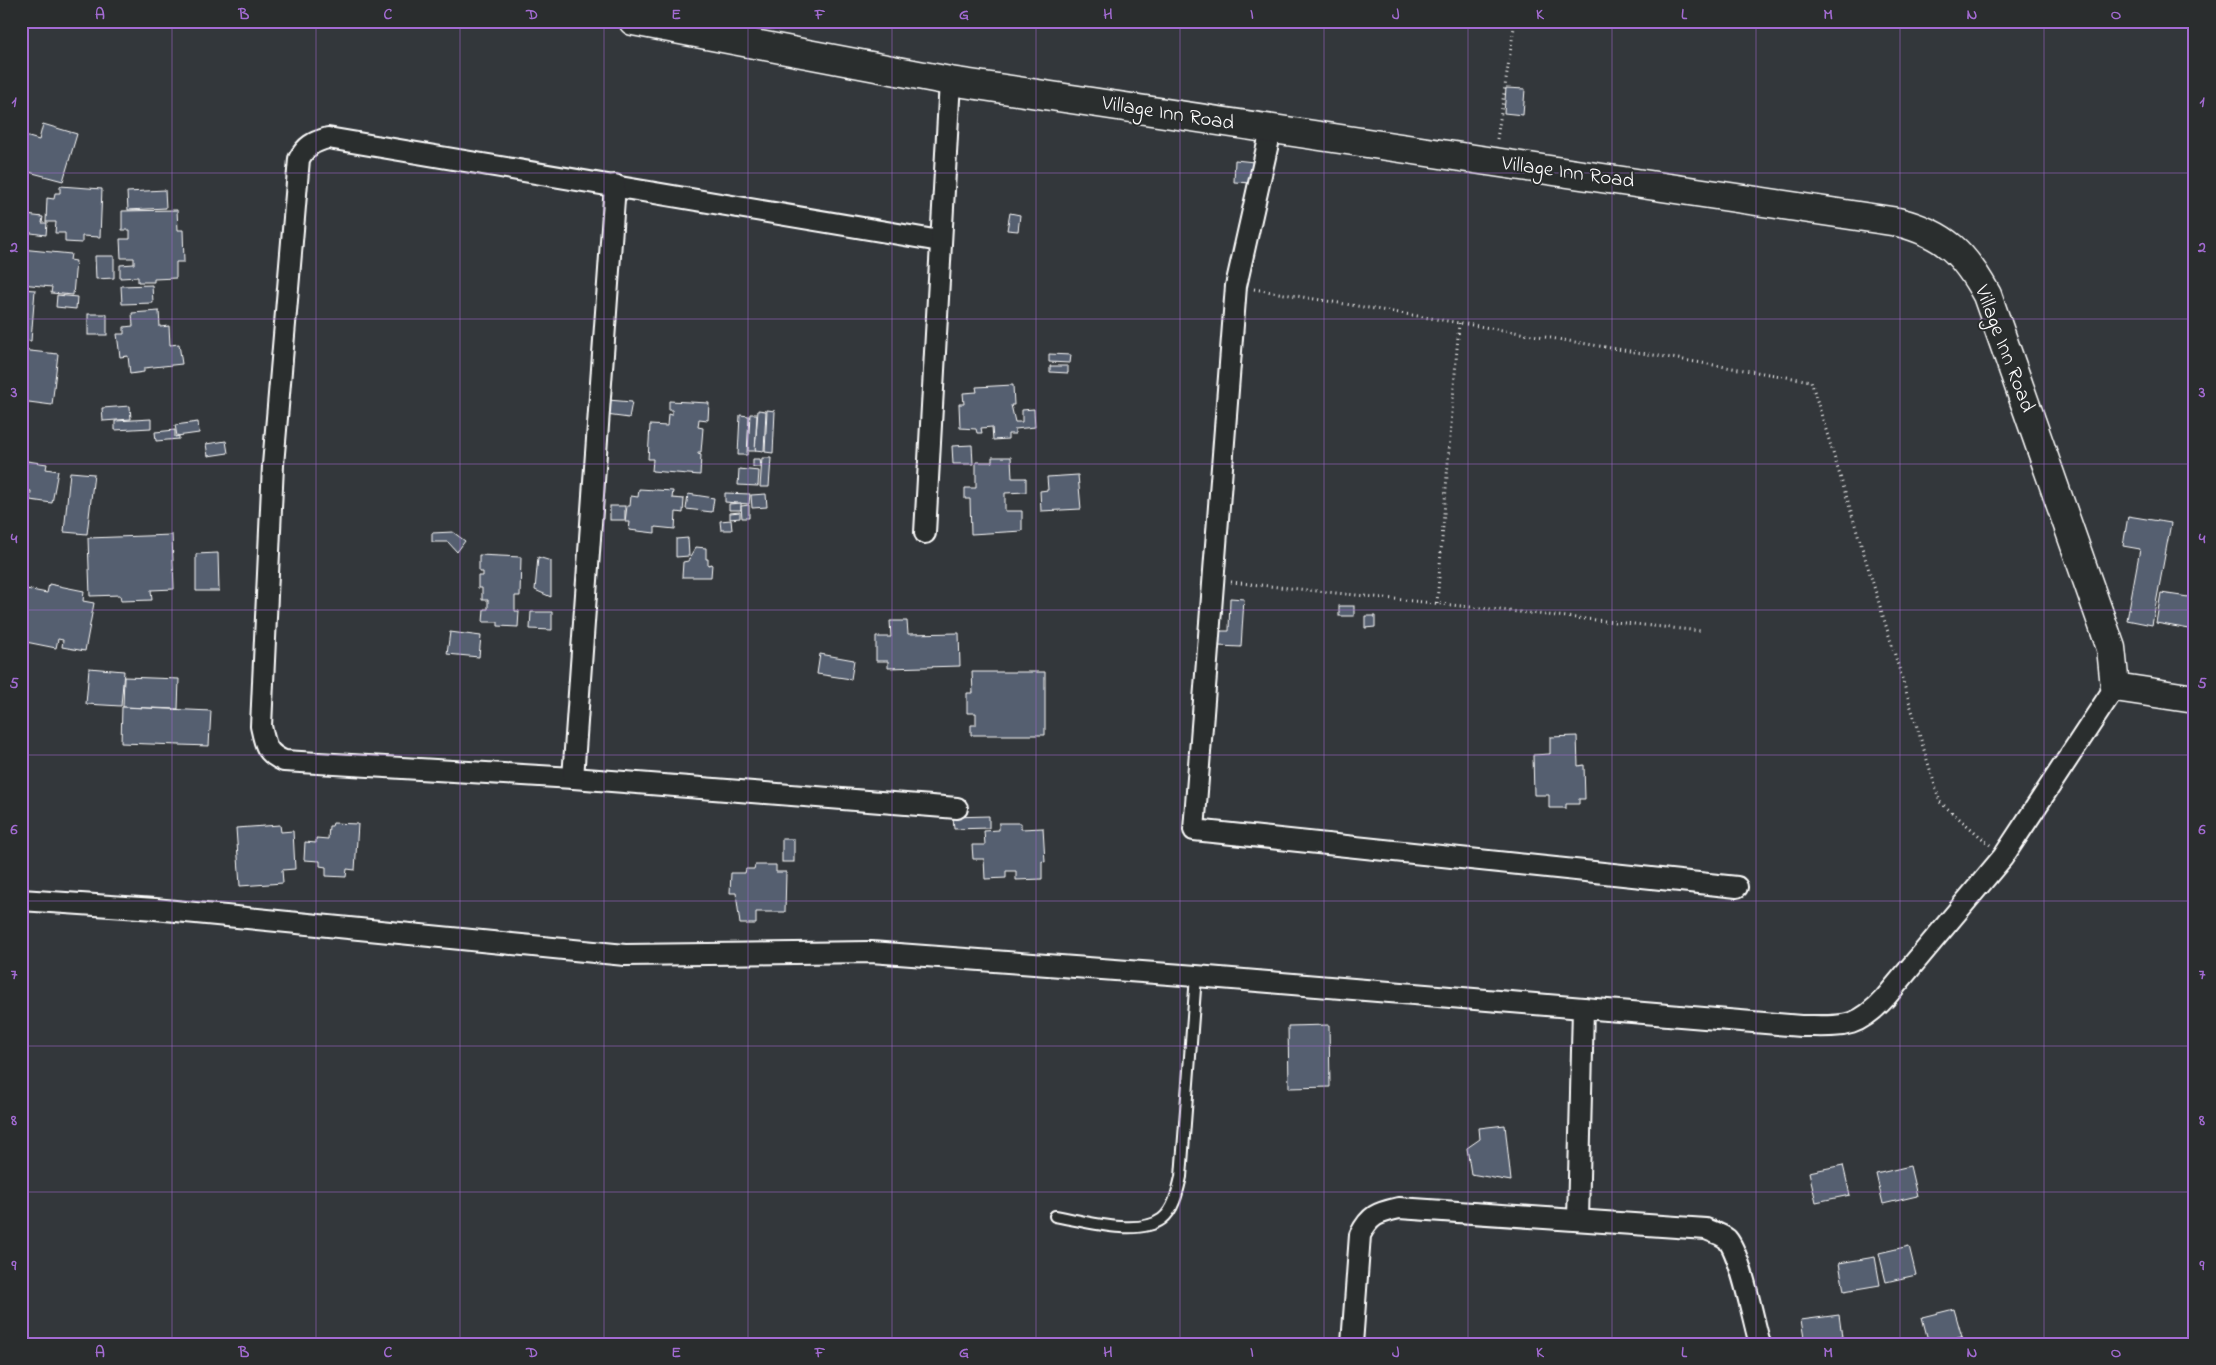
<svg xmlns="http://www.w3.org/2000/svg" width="2216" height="1365" viewBox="0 0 2216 1365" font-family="'Indie Flower',sans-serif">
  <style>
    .building { fill: #555e6f; stroke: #fff }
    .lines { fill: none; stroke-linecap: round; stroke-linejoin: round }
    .lane-casing { stroke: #fff; stroke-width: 14 }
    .street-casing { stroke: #fff; stroke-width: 24 }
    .secondary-casing { stroke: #fff; stroke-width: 31 }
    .path { stroke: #fff; stroke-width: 3; stroke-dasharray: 1 4; stroke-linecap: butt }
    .lane { stroke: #2a2d2e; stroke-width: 10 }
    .street { stroke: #2a2d2e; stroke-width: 20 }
    .secondary { stroke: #2a2d2e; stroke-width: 28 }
    .grid { fill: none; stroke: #a36bd2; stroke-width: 1; stroke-opacity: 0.55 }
    .labels { text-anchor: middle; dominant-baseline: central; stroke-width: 4; stroke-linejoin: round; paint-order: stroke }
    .street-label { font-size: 21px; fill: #fff; stroke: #2a2d2e }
    .neatline { fill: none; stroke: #a36bd2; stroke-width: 2 }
    .grid-label { font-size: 16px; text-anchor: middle; font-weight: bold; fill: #a36bd2 }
  </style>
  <rect width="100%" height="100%" fill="#33373b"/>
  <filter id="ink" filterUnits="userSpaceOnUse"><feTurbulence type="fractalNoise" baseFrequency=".02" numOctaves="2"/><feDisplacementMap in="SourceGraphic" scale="10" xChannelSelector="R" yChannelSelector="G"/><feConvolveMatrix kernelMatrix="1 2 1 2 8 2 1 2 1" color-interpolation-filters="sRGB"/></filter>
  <g filter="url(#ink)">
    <g class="building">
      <polygon points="1506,88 1525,89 1523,115 1504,113"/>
      <polygon points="43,124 77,134 63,181 25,171 28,161 21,159 22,135 39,140"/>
      <polygon points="1235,160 1254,162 1253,183 1234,182"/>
      <polygon points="60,186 102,189 100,237 82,236 82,243 65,242 65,233 55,233 56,222 46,222 47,198 54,199 55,193 60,193"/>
      <polygon points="165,190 166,208 128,210 127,192"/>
      <polygon points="177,210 178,230 183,230 184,262 176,262 176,278 154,279 154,282 138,282 138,277 120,278 120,265 134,264 134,258 121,258 120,239 130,239 130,230 122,230 122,211"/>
      <polygon points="1010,213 1020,215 1018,231 1007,230"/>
      <polygon points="26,215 43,217 42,223 47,223 46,235 24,232"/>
      <polygon points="21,249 71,254 70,260 76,261 73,295 51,293 52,287 21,284"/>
      <polygon points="95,256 114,256 114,278 96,279"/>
      <polygon points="152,285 153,303 122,304 121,286"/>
      <polygon points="21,289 35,290 31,341 21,340"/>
      <polygon points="57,295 77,297 76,309 56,307"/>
      <polygon points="159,311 160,327 169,326 170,345 179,344 182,364 144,368 144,372 130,374 128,356 120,357 117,334 124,334 124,327 133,326 132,313"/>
      <rect x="88" y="314" width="19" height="21"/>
      <polygon points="21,350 58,354 52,405 21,401"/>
      <polygon points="1049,354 1071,355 1070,363 1049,362"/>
      <polygon points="1050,366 1068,366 1068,373 1050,372"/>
      <polygon points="1013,385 1014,405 1011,405 1015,422 1022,422 1022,410 1034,409 1035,427 1015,429 1015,434 1008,434 1008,439 993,440 992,427 981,428 982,433 977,433 976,429 960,428 959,404 964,404 963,393 977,392 976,387"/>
      <polygon points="608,400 632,402 629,418 606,415"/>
      <polygon points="669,401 709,403 708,420 699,419 698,427 703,428 701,452 698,452 698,454 701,455 700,475 652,471 653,459 648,459 650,425 667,426 668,414 672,415 672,410 669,410"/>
      <polygon points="130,406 131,419 103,421 102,408"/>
      <polygon points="758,410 766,411 764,451 755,450"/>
      <polygon points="767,410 775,411 773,453 765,452"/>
      <polygon points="750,414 757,414 755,451 748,451"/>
      <polygon points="740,415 749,416 747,455 738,455"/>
      <polygon points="151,419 151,428 115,430 115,421"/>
      <polygon points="198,422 199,433 177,436 175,425"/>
      <polygon points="175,430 175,437 179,436 179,439 156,441 155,432"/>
      <polygon points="226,441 228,453 208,456 206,444"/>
      <polygon points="972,445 973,464 953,464 952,446"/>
      <polygon points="992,457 1011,457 1012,478 1026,478 1026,492 1005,493 1005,511 1022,511 1022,531 971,534 970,499 965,499 965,488 976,488 976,462 992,462"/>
      <polygon points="762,458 771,458 769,487 760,487"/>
      <polygon points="753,459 760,459 761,467 753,467"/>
      <polygon points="27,461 47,464 46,469 58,471 52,503 30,500 31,491 21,489 21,466 26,467"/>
      <polygon points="739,469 759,471 758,486 738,485"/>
      <polygon points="70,472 94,474 87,534 64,532"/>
      <polygon points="1078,475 1081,509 1041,511 1040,491 1048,490 1047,477"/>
      <polygon points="639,489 673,491 672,498 684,499 683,513 676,512 675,529 655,527 655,533 629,530 630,522 625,522 627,506 630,506 631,496 638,497"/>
      <polygon points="725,493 750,494 749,504 725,502"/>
      <polygon points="688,494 714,498 712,512 686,509"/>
      <polygon points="766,494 767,507 752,508 751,495"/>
      <polygon points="741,503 741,510 729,510 729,504"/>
      <polygon points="749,505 749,518 742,518 741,506"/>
      <rect x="610" y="506" width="15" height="14"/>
      <polygon points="740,512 740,518 730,519 730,513"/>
      <polygon points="2128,516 2171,523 2152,625 2127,620 2140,549 2123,546"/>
      <polygon points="731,520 732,530 721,530 720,521"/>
      <polygon points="453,532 465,541 457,552 448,542 432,542 432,533"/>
      <polygon points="172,535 174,589 151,590 152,600 121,601 120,595 90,596 88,538"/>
      <polygon points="688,538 689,556 676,557 676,539"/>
      <polygon points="696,547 706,548 706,559 708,559 708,565 712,564 711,577 682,577 683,562 688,561"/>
      <polygon points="218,553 219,591 196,591 196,554"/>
      <polygon points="479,555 521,557 520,596 515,596 515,611 519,611 518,627 498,626 498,622 483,622 484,609 488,609 488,600 482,600 482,588 478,588 478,576 483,576 483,572 479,572"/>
      <polygon points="538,557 551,561 551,597 535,590"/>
      <polygon points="49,584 84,591 83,601 94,603 85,651 62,647 63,640 58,639 56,648 21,641 21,588 47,593"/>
      <polygon points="2161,593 2195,598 2195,630 2156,623"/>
      <polygon points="1230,598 1244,599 1241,647 1218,646 1219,631 1229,631"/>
      <rect x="1339" y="606" width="15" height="10"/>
      <polygon points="531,612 552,612 552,630 530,629"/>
      <polygon points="1365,616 1375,616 1375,627 1365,628"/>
      <polygon points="890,621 907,621 908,634 959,633 960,666 888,668 888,661 876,661 876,637 891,637"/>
      <polygon points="450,632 481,636 479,657 447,654"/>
      <polygon points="820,654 854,660 851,679 817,674"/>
      <polygon points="89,668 124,671 121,706 86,704"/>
      <polygon points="972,672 1045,672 1045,735 971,735 971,725 976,725 976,713 967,713 967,693 973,693"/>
      <polygon points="124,677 179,679 178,709 123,707"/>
      <polygon points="122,707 211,711 209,746 121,743"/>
      <polygon points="1577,736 1578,766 1584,765 1585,799 1579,799 1579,804 1566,804 1566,808 1549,808 1549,795 1534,795 1533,755 1550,754 1550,737"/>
      <polygon points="989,816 989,828 954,829 953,817"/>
      <polygon points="333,823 358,824 355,870 347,869 346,877 326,876 326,867 320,866 320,861 304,860 305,842 316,843 316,838 328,839 329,826 332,826"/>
      <polygon points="999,823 1021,823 1021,829 1043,828 1045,862 1042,861 1042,879 1016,880 1016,871 1006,871 1006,878 985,879 984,859 973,859 972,845 985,845 984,831 999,830"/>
      <polygon points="280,825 281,832 293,831 295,869 282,870 283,883 240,886 236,828"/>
      <rect x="782" y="839" width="12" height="23"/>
      <polygon points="755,865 776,865 776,872 786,872 785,912 756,912 756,924 740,924 736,893 730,893 731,873 745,873 746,869 754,869"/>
      <polygon points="1329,1025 1330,1087 1289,1088 1288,1026"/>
      <polygon points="1505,1125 1511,1181 1471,1174 1467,1148 1480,1139 1479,1128"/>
      <polygon points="1843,1165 1850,1195 1816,1202 1809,1172"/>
      <polygon points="1910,1166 1917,1196 1883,1204 1876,1174"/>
      <polygon points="1909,1246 1916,1275 1886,1282 1879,1253"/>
      <polygon points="1875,1257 1880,1285 1844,1291 1839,1263"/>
      <polygon points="1954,1309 1962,1337 1929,1344 1922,1317"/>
      <polygon points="1839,1315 1843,1344 1805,1344 1801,1320"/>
    </g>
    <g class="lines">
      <defs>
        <path id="lane" d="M1055 1216C1084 1221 1138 1237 1162 1219 1174 1210 1178 1190 1181 1177L1196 976"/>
        <g id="street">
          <polyline points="1271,130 1236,286 1194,830 1737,887"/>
          <path d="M940 241 328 138C313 142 306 146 299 159L273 465 261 726C265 745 266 753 284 761L573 778 957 808"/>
          <polyline points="925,533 950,81"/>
          <polyline points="573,778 615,185"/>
          <path d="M21 900 155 909 625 955 871 952 1196 976 1801 1026C1842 1026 1856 1030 1885 998L2003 857 2115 687"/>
          <polyline points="1578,1220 1583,1008"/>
          <path d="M1352 1344 1360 1235C1370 1215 1377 1213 1399 1208L1706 1229C1713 1232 1721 1234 1727 1239 1741 1255 1753 1320 1760 1344"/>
        </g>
        <path id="secondary" d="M633 21 950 81 1898 222C1945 234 1964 253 1987 295L2111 648 2115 687 2195 699"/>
      </defs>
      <use href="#lane" class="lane-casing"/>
      <use href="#street" class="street-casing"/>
      <use href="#secondary" class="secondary-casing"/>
      <g class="path">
        <polyline points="1497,139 1515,21"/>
        <polyline points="1254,289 1811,381 1940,802 1990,845"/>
        <polyline points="1231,582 1701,631"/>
        <polyline points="1437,603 1459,323"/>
      </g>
      <use href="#lane" class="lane"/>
      <use href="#street" class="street"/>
      <use href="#secondary" class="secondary"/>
    </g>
  </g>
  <path class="grid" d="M172 21V1344M316 21V1344M460 21V1344M604 21V1344M748 21V1344M892 21V1344M1036 21V1344M1180 21V1344M1324 21V1344M1468 21V1344M1612 21V1344M1756 21V1344M1900 21V1344M2044 21V1344M21 173H2195M21 319H2195M21 464H2195M21 610H2195M21 755H2195M21 901H2195M21 1046H2195M21 1192H2195"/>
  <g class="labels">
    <g class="street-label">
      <text transform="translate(1168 114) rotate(9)">Village Inn Road</text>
      <text transform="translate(1568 173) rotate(8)">Village Inn Road</text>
      <text transform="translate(2004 349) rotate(69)">Village Inn Road</text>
    </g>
  </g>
  <rect width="2216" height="1365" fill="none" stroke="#2a2d2e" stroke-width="55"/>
  <rect x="28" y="28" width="2160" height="1310" class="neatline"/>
  <g class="grid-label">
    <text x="100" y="19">A</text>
    <text x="244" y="19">B</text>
    <text x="388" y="19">C</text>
    <text x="532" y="19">D</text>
    <text x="676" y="19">E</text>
    <text x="820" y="19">F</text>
    <text x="964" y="19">G</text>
    <text x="1108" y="19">H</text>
    <text x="1252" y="19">I</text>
    <text x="1396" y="19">J</text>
    <text x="1540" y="19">K</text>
    <text x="1684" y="19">L</text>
    <text x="1828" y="19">M</text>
    <text x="1972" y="19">N</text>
    <text x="2116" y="19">O</text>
    <text x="14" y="106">1</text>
    <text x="2202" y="106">1</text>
    <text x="14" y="252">2</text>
    <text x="2202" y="252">2</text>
    <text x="14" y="397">3</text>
    <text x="2202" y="397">3</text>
    <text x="14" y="543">4</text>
    <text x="2202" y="543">4</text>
    <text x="14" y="688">5</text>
    <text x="2202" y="688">5</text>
    <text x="14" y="834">6</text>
    <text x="2202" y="834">6</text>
    <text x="14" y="979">7</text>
    <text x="2202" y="979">7</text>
    <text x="14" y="1125">8</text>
    <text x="2202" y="1125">8</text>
    <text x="14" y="1270">9</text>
    <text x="2202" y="1270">9</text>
    <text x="100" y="1357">A</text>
    <text x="244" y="1357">B</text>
    <text x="388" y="1357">C</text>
    <text x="532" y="1357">D</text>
    <text x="676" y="1357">E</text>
    <text x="820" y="1357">F</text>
    <text x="964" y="1357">G</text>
    <text x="1108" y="1357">H</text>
    <text x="1252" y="1357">I</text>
    <text x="1396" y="1357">J</text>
    <text x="1540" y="1357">K</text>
    <text x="1684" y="1357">L</text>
    <text x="1828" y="1357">M</text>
    <text x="1972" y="1357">N</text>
    <text x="2116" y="1357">O</text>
  </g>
</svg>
